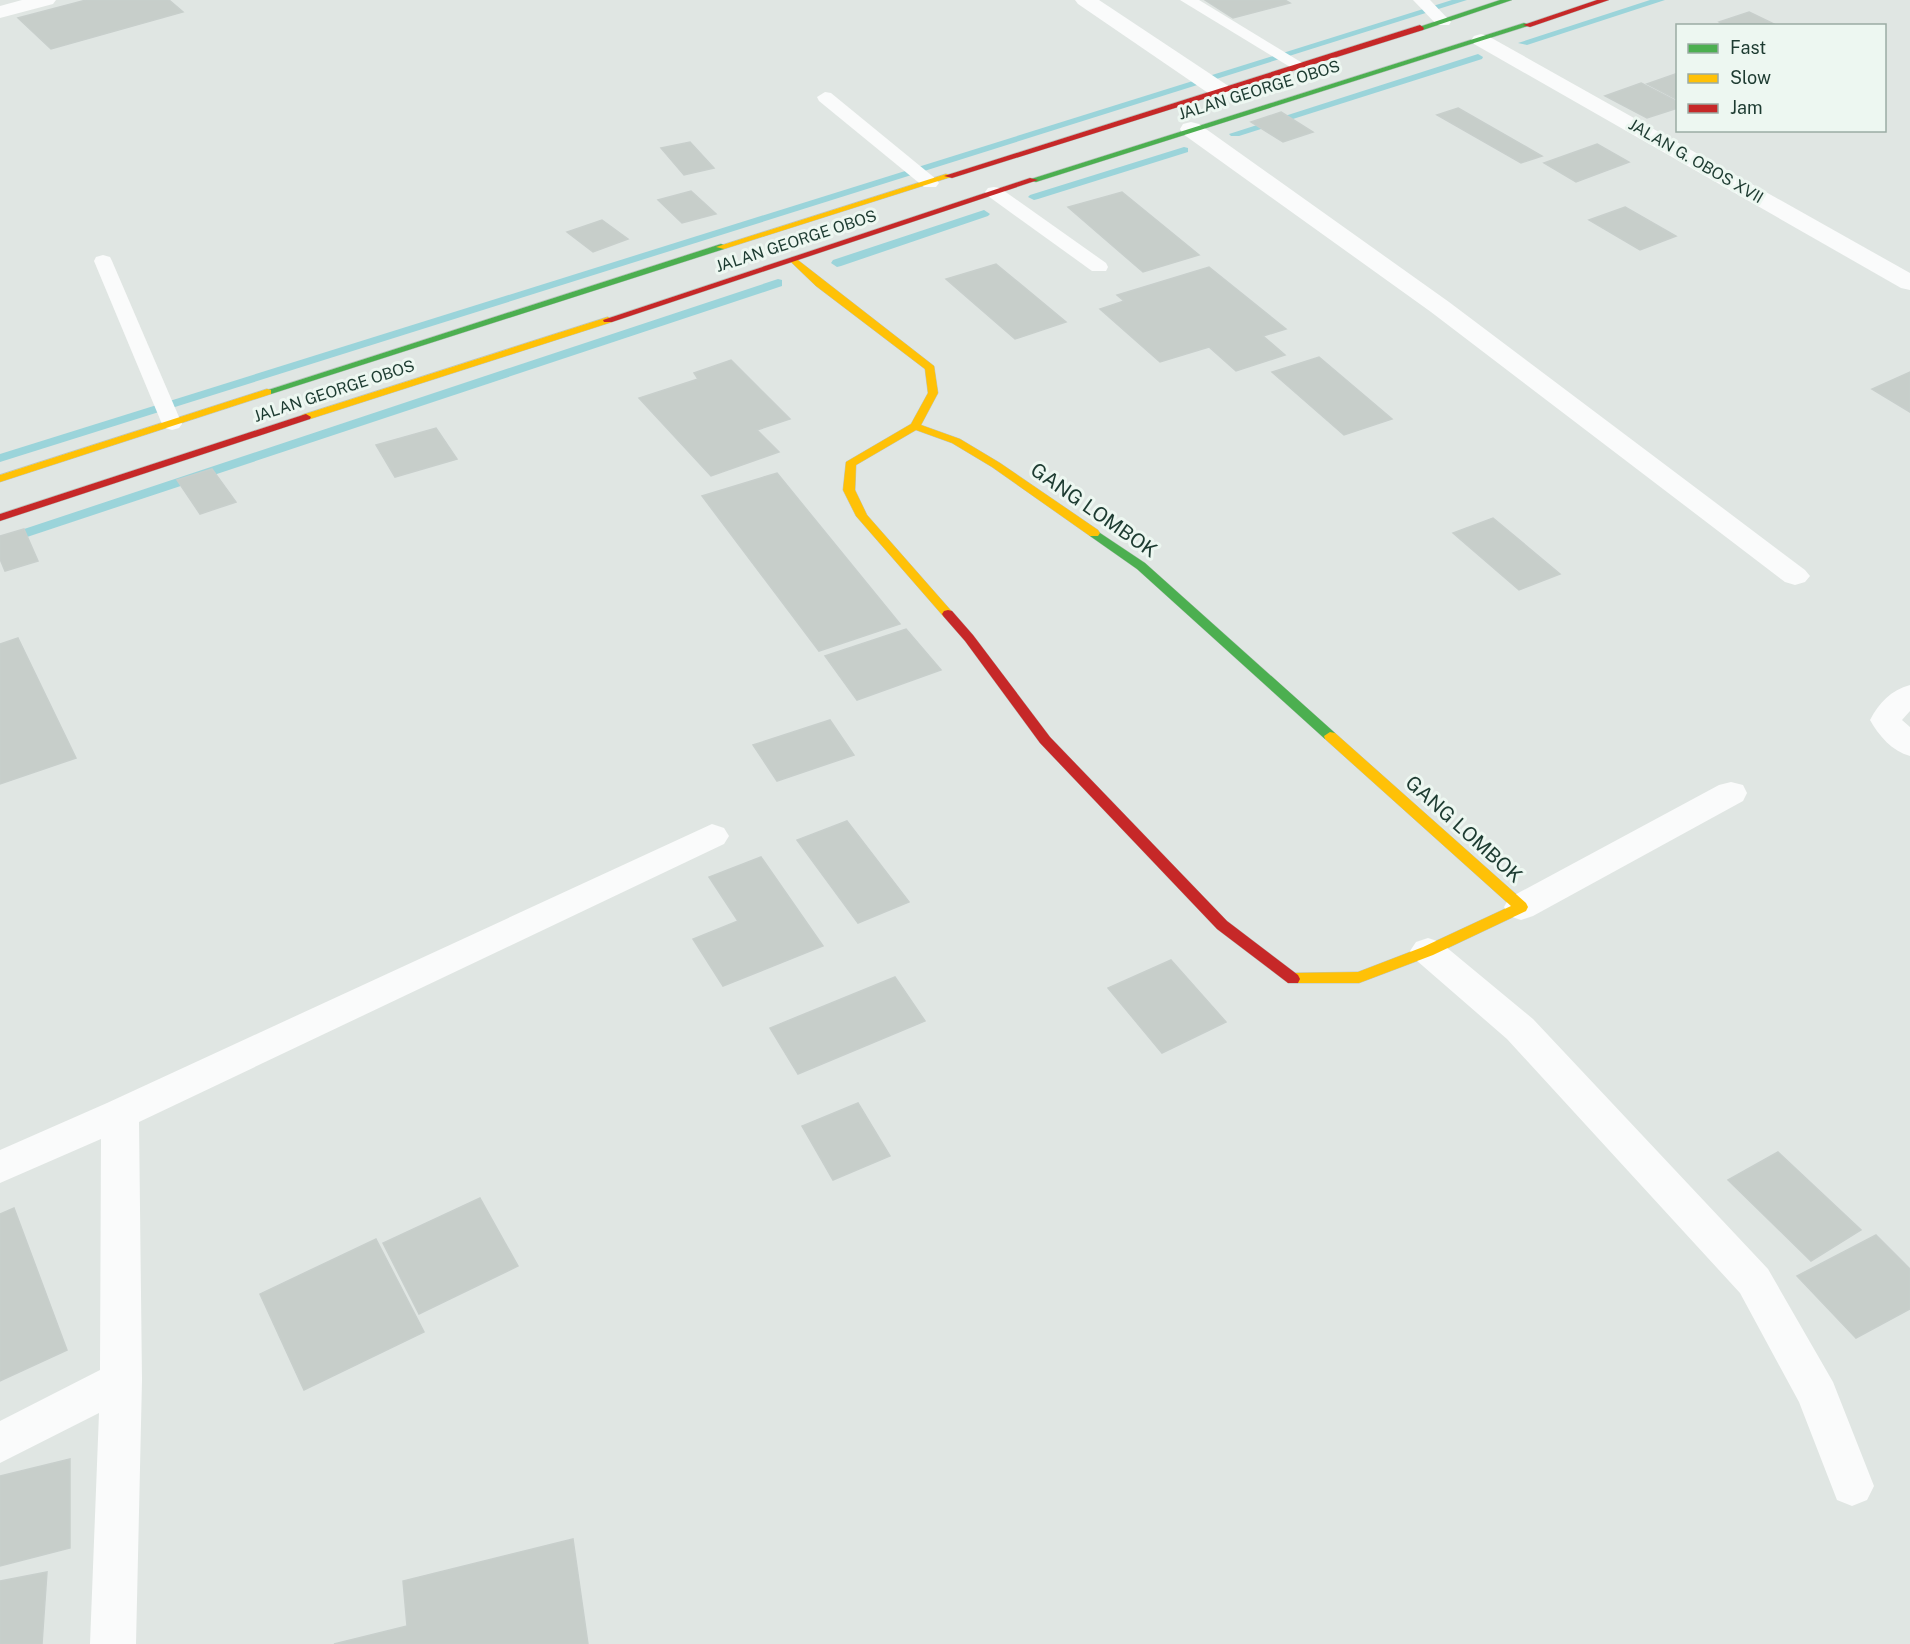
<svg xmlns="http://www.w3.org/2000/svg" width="1910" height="1644" viewBox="0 0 1910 1644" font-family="'Public Sans',sans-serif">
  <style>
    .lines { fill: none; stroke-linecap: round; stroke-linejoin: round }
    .stream { fill: #9bd4da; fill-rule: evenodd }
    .building { fill: #c7ceca; stroke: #c8cfcc; stroke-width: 1.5 }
    .fast-casing { stroke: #bbc6c1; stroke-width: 1 }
    .slow-casing { stroke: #bbc6c1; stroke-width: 1 }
    .jam-casing { stroke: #bbc6c1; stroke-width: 1 }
    .lane { fill: #fafbfb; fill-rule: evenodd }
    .street { fill: #fafbfb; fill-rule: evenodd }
    .fast { fill: #4caf50; fill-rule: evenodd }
    .slow { fill: #ffc107; fill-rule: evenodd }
    .jam { fill: #c62828; fill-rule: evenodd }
    .labels { text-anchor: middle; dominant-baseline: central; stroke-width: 6; stroke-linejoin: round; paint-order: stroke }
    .far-street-label { font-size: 16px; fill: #1d3b31; stroke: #edf7f1 }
    .street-label { font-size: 20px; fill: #1d3b31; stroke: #edf7f1 }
  </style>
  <rect width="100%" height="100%" fill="#e0e6e3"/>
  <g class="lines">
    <g class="stream">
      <polygon points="1452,0 1467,0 0,462 0,454"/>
      <polygon points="1650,0 1665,0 1527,45 1518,43"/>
      <polygon points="1478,54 1483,57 1482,59 1239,136 1231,136 1229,134"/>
      <polygon points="1184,147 1188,148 1188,152 1038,199 1034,200 1028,197 1030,195"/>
      <polygon points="984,210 990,214 988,216 841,266 837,267 831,263 833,260"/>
      <polygon points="778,279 782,280 782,286 0,546 0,537"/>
    </g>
  </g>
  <g class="building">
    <polygon points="86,0 169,0 183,12 51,49 18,18"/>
    <polygon points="1205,0 1285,0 1290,3 1233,18"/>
    <polygon points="1749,12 1778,26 1725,26 1719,22"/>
    <polygon points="1678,73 1678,100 1647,84"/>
    <polygon points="1641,83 1678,102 1678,108 1647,118 1605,96"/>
    <polygon points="1458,108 1542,156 1521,163 1437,115"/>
    <polygon points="1281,112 1313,132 1283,142 1251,122"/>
    <polygon points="690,142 714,168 684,175 661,148"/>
    <polygon points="1597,144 1629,162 1576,182 1544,163"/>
    <polygon points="691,191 716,214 682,223 658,200"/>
    <polygon points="1122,192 1199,255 1143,272 1068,207"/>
    <polygon points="1625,207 1676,236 1640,250 1589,220"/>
    <polygon points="602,220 628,239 593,252 567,232"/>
    <polygon points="996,264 1066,322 1015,339 946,279"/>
    <polygon points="1209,267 1286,329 1263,336 1285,355 1236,371 1209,347 1160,362 1100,309 1124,301 1117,295"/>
    <polygon points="1319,357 1392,419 1344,435 1272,372"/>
    <polygon points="731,360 790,419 757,430 779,452 711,476 639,398 698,379 694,373"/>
    <polygon points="1910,372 1910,412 1872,389"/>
    <polygon points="436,428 457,459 395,477 376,445"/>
    <polygon points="212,469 236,502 200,514 177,480"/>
    <polygon points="777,473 900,624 819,651 702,496"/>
    <polygon points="1493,518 1560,574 1519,590 1453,533"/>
    <polygon points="24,529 38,561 5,571 0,559 0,536"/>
    <polygon points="906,629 941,670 857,700 825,656"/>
    <polygon points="18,638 76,758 0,784 0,644"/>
    <polygon points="830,720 854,755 777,781 753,745"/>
    <polygon points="847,821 909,902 858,923 797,840"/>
    <polygon points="761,857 823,946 723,986 693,939 738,921 709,877"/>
    <polygon points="1171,960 1226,1022 1162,1053 1108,988"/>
    <polygon points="895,977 925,1021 798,1074 770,1028"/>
    <polygon points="858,1103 890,1156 833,1180 802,1126"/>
    <polygon points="1778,1152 1861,1230 1811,1261 1728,1180"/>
    <polygon points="480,1198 518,1266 419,1314 383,1243"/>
    <polygon points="14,1208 67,1350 0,1381 0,1214"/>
    <polygon points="1876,1235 1910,1269 1910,1309 1856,1338 1797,1276"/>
    <polygon points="376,1239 424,1332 304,1390 260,1294"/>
    <polygon points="70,1459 70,1548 0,1566 0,1476"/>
    <polygon points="573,1539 588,1644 334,1644 407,1626 403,1581"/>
    <polygon points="47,1572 42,1644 0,1644 0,1581"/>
  </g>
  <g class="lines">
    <defs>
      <g id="fast">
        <polygon points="1500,0 1512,0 1423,30 1416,28"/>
        <polygon points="1524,23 1531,25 1036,182 1028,180"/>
        <polygon points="721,244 724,245 724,249 271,394 263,394 262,392"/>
        <polygon points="1094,529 1145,563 1335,733 1336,736 1335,739 1325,739 1137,569 1090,536 1088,533 1090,530"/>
      </g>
      <g id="slow">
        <polygon points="946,174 954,176 724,249 716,247"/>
        <polygon points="794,257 934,366 938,393 921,425 960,439 1000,463 1098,530 1100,533 1098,536 1090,536 992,467 952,443 916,430 856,465 855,490 867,515 954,614 952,617 944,617 856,516 843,490 846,462 911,424 928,393 925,369 816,286 791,262 791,258"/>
        <polygon points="608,317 613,320 612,322 310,419 302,419 301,417 302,415"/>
        <polygon points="267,389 271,390 271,394 0,482 0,475"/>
        <polygon points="1330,732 1335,733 1526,903 1528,907 1526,911 1433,955 1359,983 1288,983 1286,979 1288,975 1293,973 1358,972 1423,947 1511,906 1325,739 1324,736"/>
      </g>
      <g id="jam">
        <polygon points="1597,0 1609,0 1530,27 1523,25"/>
        <polygon points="1420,25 1424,28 1423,30 952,178 944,176"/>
        <polygon points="1030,178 1038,180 612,322 604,322 603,320"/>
        <polygon points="306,414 311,417 310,419 0,521 0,514"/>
        <polygon points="948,610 952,611 973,635 1050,737 1227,921 1298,975 1300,979 1298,983 1288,983 1217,929 1040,743 965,641 944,617 942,614 944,611"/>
      </g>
    </defs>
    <use href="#fast" class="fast-casing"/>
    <use href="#slow" class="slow-casing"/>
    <use href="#jam" class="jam-casing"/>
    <g class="lane">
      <polygon points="1180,0 1199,0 1309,67 1301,72 1295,70"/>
      <polygon points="1413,0 1430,0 1451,22 1449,25 1437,25"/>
      <polygon points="825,92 831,93 936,179 939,183 936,187 924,187 819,101 817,97"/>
      <polygon points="994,187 1000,188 1106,263 1108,267 1106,271 1092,271 988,196 985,192 988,188"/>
      <polygon points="103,255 110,257 112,261 182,424 179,428 172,430 165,428 162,424 94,261 96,257"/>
    </g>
    <g class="street">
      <polygon points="22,0 56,0 53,4 0,18 0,6"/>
      <polygon points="1075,0 1099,0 1230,87 1233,92 1230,97 1222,98 1214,97 1078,4"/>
      <polygon points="1481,34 1488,36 1910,273 1910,290 1901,288 1474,44 1471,40 1474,36"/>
      <polygon points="1191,122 1199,124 1449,302 1805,570 1810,576 1805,582 1795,585 1785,582 1431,312 1183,134 1180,129 1183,124"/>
      <path d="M1910 685V711L1902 720 1910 727V756C1892 751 1879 736 1870 720 1879 703 1891 690 1910 685Z"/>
      <polygon points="1731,782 1743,785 1747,793 1743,801 1533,916 1521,920 1509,916 1504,907 1509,898 1719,785"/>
      <polygon points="712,824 724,828 729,836 724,844 139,1122 142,1380 136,1644 90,1644 99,1413 0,1463 0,1421 100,1370 101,1139 0,1183 0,1150 107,1103"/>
      <polygon points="1428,938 1440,942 1533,1019 1768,1269 1833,1382 1874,1486 1867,1500 1852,1506 1837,1500 1799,1402 1740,1293 1507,1039 1416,960 1410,951 1416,942"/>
    </g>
    <use href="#fast" class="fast"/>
    <use href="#slow" class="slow"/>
    <use href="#jam" class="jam"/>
  </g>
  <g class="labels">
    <g class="far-street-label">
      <text transform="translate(1259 90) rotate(-17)">JALAN GEORGE OBOS</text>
      <text transform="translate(1696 161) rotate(30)">JALAN G. OBOS XVII</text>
      <text transform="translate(796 241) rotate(-18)">JALAN GEORGE OBOS</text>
      <text transform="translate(334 391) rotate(-18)">JALAN GEORGE OBOS</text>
    </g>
    <g class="street-label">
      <text transform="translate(1094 510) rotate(35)">GANG LOMBOK</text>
      <text transform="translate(1464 829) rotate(42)">GANG LOMBOK</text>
    </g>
  </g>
  <rect x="1676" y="24" width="210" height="108" fill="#edf7f1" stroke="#9aaca4" stroke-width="1.5"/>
  <rect x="1688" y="44" width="30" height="9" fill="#4caf50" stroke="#9aaca4" stroke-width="1.5"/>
  <text x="1730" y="54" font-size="18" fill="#1d3b31">Fast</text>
  <rect x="1688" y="74" width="30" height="9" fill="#ffc107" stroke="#9aaca4" stroke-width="1.5"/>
  <text x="1730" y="84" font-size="18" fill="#1d3b31">Slow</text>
  <rect x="1688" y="104" width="30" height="9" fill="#c62828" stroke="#9aaca4" stroke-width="1.5"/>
  <text x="1730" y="114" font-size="18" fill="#1d3b31">Jam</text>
</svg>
